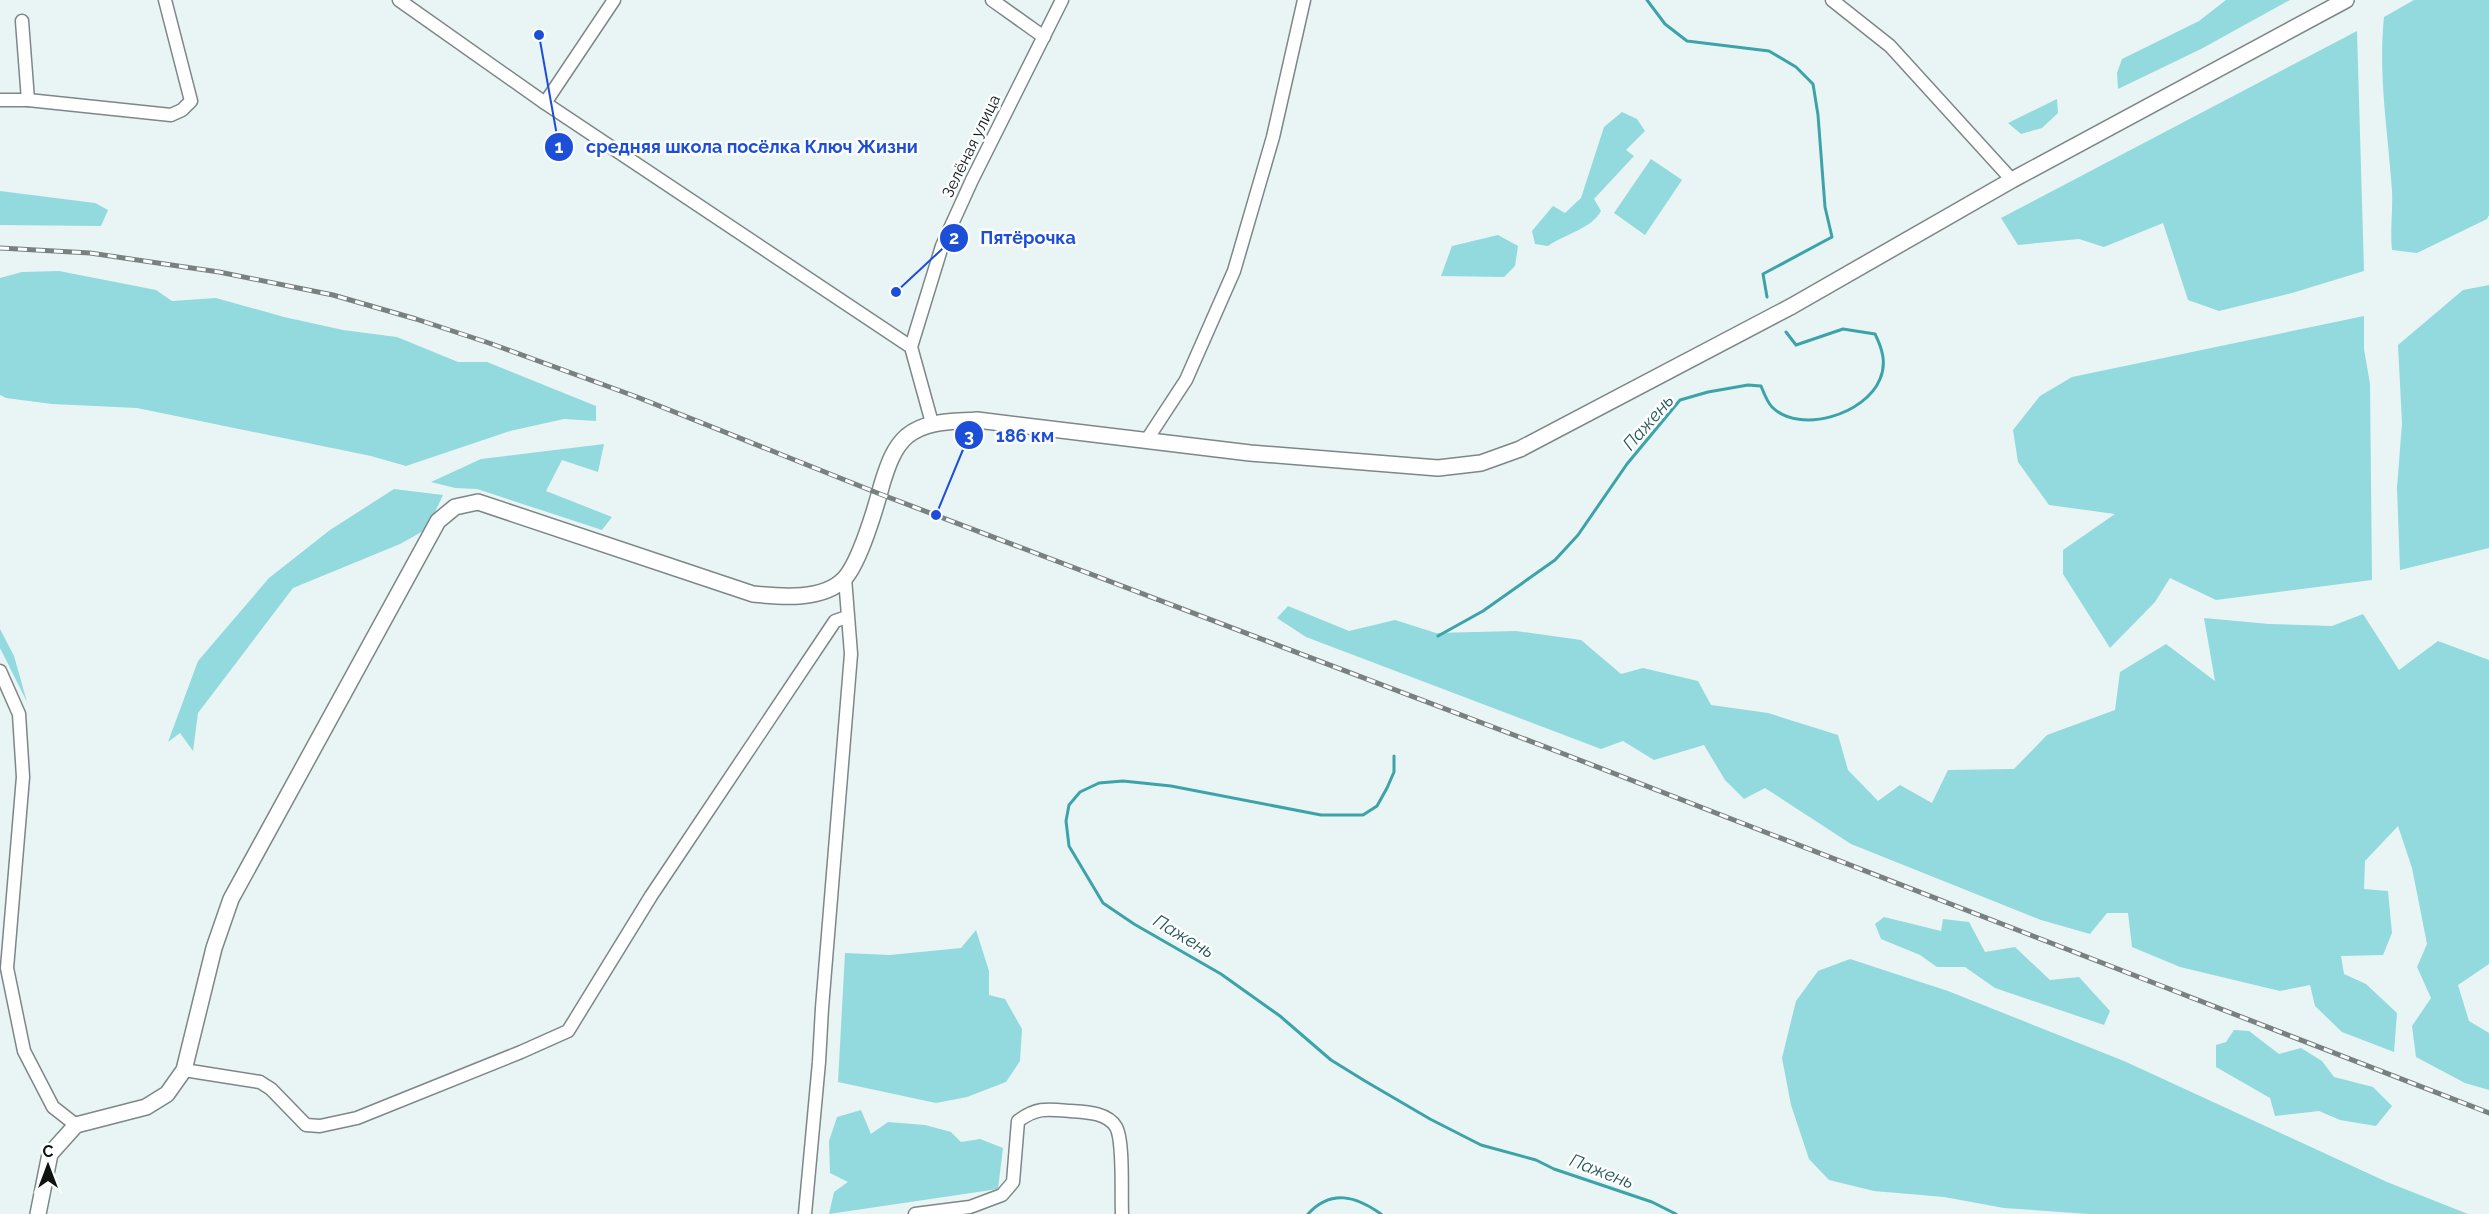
<svg xmlns="http://www.w3.org/2000/svg" width="2489" height="1214" viewBox="0 0 2489 1214" font-family="Raleway,sans-serif">
  <style>
    .green { fill: #92dade }
    .lines { fill: none; stroke-linecap: round; stroke-linejoin: round }
    .stream { stroke: #3ca3a9; stroke-width: 3 }
    .minor-casing { stroke: #7d8787; stroke-width: 15 }
    .tertiary-casing { stroke: #7d8787; stroke-width: 18 }
    .minor { stroke: #fff; stroke-width: 12 }
    .tertiary { stroke: #fff; stroke-width: 15 }
    .rail-casing { stroke: #798080; stroke-width: 5 }
    .rail { stroke: #fdffff; stroke-width: 3; stroke-dasharray: 9; stroke-linecap: butt }
    .labels { text-anchor: middle; dominant-baseline: central; stroke-width: 5; stroke-linejoin: round; paint-order: stroke }
    .street-label { font-size: 16px; fill: #0e1212; stroke: #fdffff }
    .water-label { font-size: 18px; font-style: italic; fill: #265356; stroke: #fdffff }
    .leader { fill: none; stroke: #1d4ed8; stroke-width: 2 }
    .callout-dot { fill: #1d4ed8; stroke: #fdffff; stroke-width: 2 }
    .mark-label { font-size: 18px; text-anchor: middle; font-weight: bold; fill: #fff }
    .callout-label { font-size: 18px; text-anchor: middle; font-weight: bold; fill: #1d4ed8; stroke: #fdffff; stroke-width: 5; stroke-linejoin: round; paint-order: stroke }
  </style>
  <rect width="100%" height="100%" fill="#e9f4f4"/>
  <g class="green">
    <polygon points="2226,0 2290,0 2201,49 2118,89 2117,73 2122,59 2199,21"/>
    <path d="M2414 0H2489V215L2487 219 2417 253 2392 250C2390 229 2393 210 2392 190 2388 132 2378 75 2384 17Z"/>
    <polygon points="2357,31 2364,271 2292,293 2219,311 2188,300 2163,223 2104,247 2079,239 2018,245 2001,218"/>
    <polygon points="2057,99 2058,113 2042,128 2021,134 2008,123"/>
    <path d="M1622 112 1637 119 1645 131 1626 150 1634 156 1594 199 1601 211C1591 229 1565 234 1548 246L1535 244 1532 231 1553 206 1565 213 1581 198 1604 127Z"/>
    <polygon points="1651,159 1682,180 1645,235 1614,213"/>
    <polygon points="0,191 95,203 108,210 101,226 0,225"/>
    <polygon points="1498,235 1518,246 1515,266 1504,277 1441,276 1452,246"/>
    <polygon points="59,271 156,290 172,301 216,298 284,317 343,330 397,337 458,362 487,362 596,406 596,421 564,419 510,431 406,466 371,456 137,408 52,404 6,398 0,395 0,278 22,272"/>
    <polygon points="2489,285 2489,548 2400,570 2397,488 2402,423 2398,345 2463,290"/>
    <polygon points="2364,316 2364,349 2370,384 2372,580 2216,600 2170,578 2155,602 2110,648 2063,574 2063,550 2115,514 2049,505 2018,462 2013,430 2040,396 2072,377"/>
    <polygon points="604,444 598,472 562,460 546,491 612,517 602,530 477,489 455,488 431,482 481,459"/>
    <polygon points="394,489 443,495 427,529 400,544 293,588 198,713 193,751 180,733 168,742 198,661 269,578 330,530"/>
    <polygon points="1288,606 1349,631 1395,620 1436,633 1516,631 1581,640 1621,674 1643,668 1698,681 1711,705 1768,713 1838,735 1848,770 1878,801 1900,785 1932,803 1948,770 2014,769 2047,735 2115,710 2120,672 2166,644 2215,681 2204,618 2269,624 2332,626 2363,614 2399,670 2438,641 2489,660 2489,964 2458,985 2469,1021 2489,1033 2489,1090 2465,1083 2416,1057 2412,1026 2431,998 2417,967 2427,944 2412,868 2398,826 2365,861 2364,889 2388,891 2392,933 2383,955 2341,956 2344,974 2366,984 2397,1013 2394,1052 2342,1032 2315,1006 2310,985 2280,991 2180,967 2132,947 2128,913 2107,913 2090,934 2041,920 1851,844 1765,788 1744,799 1725,780 1704,745 1654,760 1623,741 1601,749 1306,637 1277,618"/>
    <polygon points="0,629 14,656 27,702 0,648"/>
    <polygon points="1884,917 1941,931 1943,919 1969,922 1985,952 2015,947 2050,980 2079,977 2110,1011 2104,1025 1995,988 1965,967 1937,967 1920,955 1881,939 1875,924"/>
    <polygon points="976,930 989,971 989,995 1005,999 1022,1029 1020,1061 1006,1082 967,1097 936,1103 838,1082 845,953 890,955 961,948"/>
    <polygon points="1850,959 1948,991 2124,1061 2387,1182 2468,1214 2089,1214 2004,1208 1944,1197 1874,1191 1829,1180 1809,1159 1791,1105 1782,1058 1796,1001 1818,971"/>
    <polygon points="2234,1030 2249,1031 2279,1054 2301,1048 2322,1061 2334,1077 2373,1087 2392,1106 2376,1126 2340,1120 2319,1111 2275,1116 2270,1098 2216,1067 2216,1045 2226,1042"/>
    <polygon points="861,1110 871,1134 888,1122 925,1125 951,1132 961,1142 980,1139 1003,1148 998,1189 829,1214 834,1192 848,1182 830,1173 829,1141 837,1117"/>
  </g>
  <g class="lines">
    <g class="stream">
      <polyline points="1647,0 1665,24 1687,41 1769,51 1796,67 1813,84 1818,115 1825,207 1832,237 1763,274 1767,297"/>
      <path d="M1438 636 1483 611 1555 560 1578 535 1627 464 1680 400 1708 392 1748 385 1761 386C1764 393 1767 402 1772 407 1800 435 1866 414 1880 379 1887 363 1882 348 1875 334L1843 329 1796 345 1786 332"/>
      <polyline points="1394,756 1394,772 1387,788 1377,806 1363,815 1321,815 1171,786 1123,781 1099,783 1080,792 1069,805 1066,821 1069,846 1103,903 1134,924 1221,974 1280,1016 1331,1060 1365,1081 1430,1119 1481,1145 1536,1160 1554,1169 1652,1202 1676,1214"/>
      <path d="M1308 1214C1331 1189 1356 1196 1381 1214"/>
    </g>
    <defs>
      <g id="minor">
        <polyline points="399,0 545,103 911,347 932,423"/>
        <polyline points="992,0 1044,37"/>
        <polyline points="1832,0 1890,46 2012,180"/>
        <polyline points="22,21 28,100"/>
        <polyline points="0,100 28,100 171,115 182,110 191,101 165,0"/>
        <polyline points="545,103 614,0"/>
        <polyline points="911,347 942,246 972,180 1062,0"/>
        <polyline points="1146,441 1186,380 1234,271 1273,137 1304,0"/>
        <polyline points="0,671 19,714 23,777 7,968 24,1051 53,1107 76,1125"/>
        <polyline points="184,1070 260,1082 271,1089 306,1125 320,1126 357,1118 521,1052 568,1031 651,896 835,621 847,617"/>
        <polyline points="805,1214 819,1062 822,1008 851,654 845,578"/>
        <path d="M915 1214 970 1207 1002 1195 1013 1182 1018 1121C1037 1107 1047 1109 1070 1111 1084 1112 1107 1112 1116 1127 1124 1141 1121 1195 1122 1214"/>
      </g>
      <path id="tertiary" d="M38 1214 50 1154 76 1125 146 1107 167 1094 184 1070 214 948 231 899 438 521 455 507 478 502 753 594C781 597 824 601 845 578 860 561 876 507 882 484 887 468 893 448 907 436 927 420 953 422 977 420L1250 453 1438 468 1481 463 1520 449 1792 306 2012 180 2346 0"/>
    </defs>
    <use href="#minor" class="minor-casing"/>
    <use href="#tertiary" class="tertiary-casing"/>
    <use href="#minor" class="minor"/>
    <use href="#tertiary" class="tertiary"/>
    <defs>
      <polyline id="rail" points="0,248 90,253 219,272 333,295 416,319 489,343 637,397 880,494 1564,754 2489,1113"/>
    </defs>
    <use href="#rail" class="rail-casing"/>
    <use href="#rail" class="rail"/>
  </g>
  <g class="labels">
    <g class="street-label">
      <text transform="translate(971 146) rotate(-64)">Зелёная улица</text>
    </g>
    <g class="water-label">
      <text transform="translate(1648 422) rotate(-49)">Пажень</text>
      <text transform="translate(1184 936) rotate(31)">Пажень</text>
      <text transform="translate(1602 1171) rotate(21)">Пажень</text>
    </g>
  </g>
  <path class="leader" d="M539 35L559 147M896 292L954 238M936 515L969 435"/>
  <g class="callout-dot">
    <circle cx="539" cy="35" r="6"/>
    <circle cx="896" cy="292" r="6"/>
    <circle cx="936" cy="515" r="6"/>
    <circle cx="559" cy="147" r="15"/>
    <circle cx="954" cy="238" r="15"/>
    <circle cx="969" cy="435" r="15"/>
  </g>
  <g class="mark-label">
    <text x="559" y="153">1</text>
    <text x="954" y="244">2</text>
    <text x="969" y="442">3</text>
  </g>
  <g class="callout-label">
    <text x="752" y="153">средняя школа посёлка Ключ Жизни</text>
    <text x="1028" y="244">Пятёрочка</text>
    <text x="1025" y="442">186 км</text>
  </g>
  <g transform="translate(48 1166)" stroke="#fdffff" stroke-width="4.5" paint-order="stroke">
  <path d="M0-4.5L10 22L0 15L-10 22Z" fill="#0e1212"/>
  <text y="-9" font-size="16" font-weight="bold" text-anchor="middle" fill="#0e1212">С</text>
  </g>
</svg>
